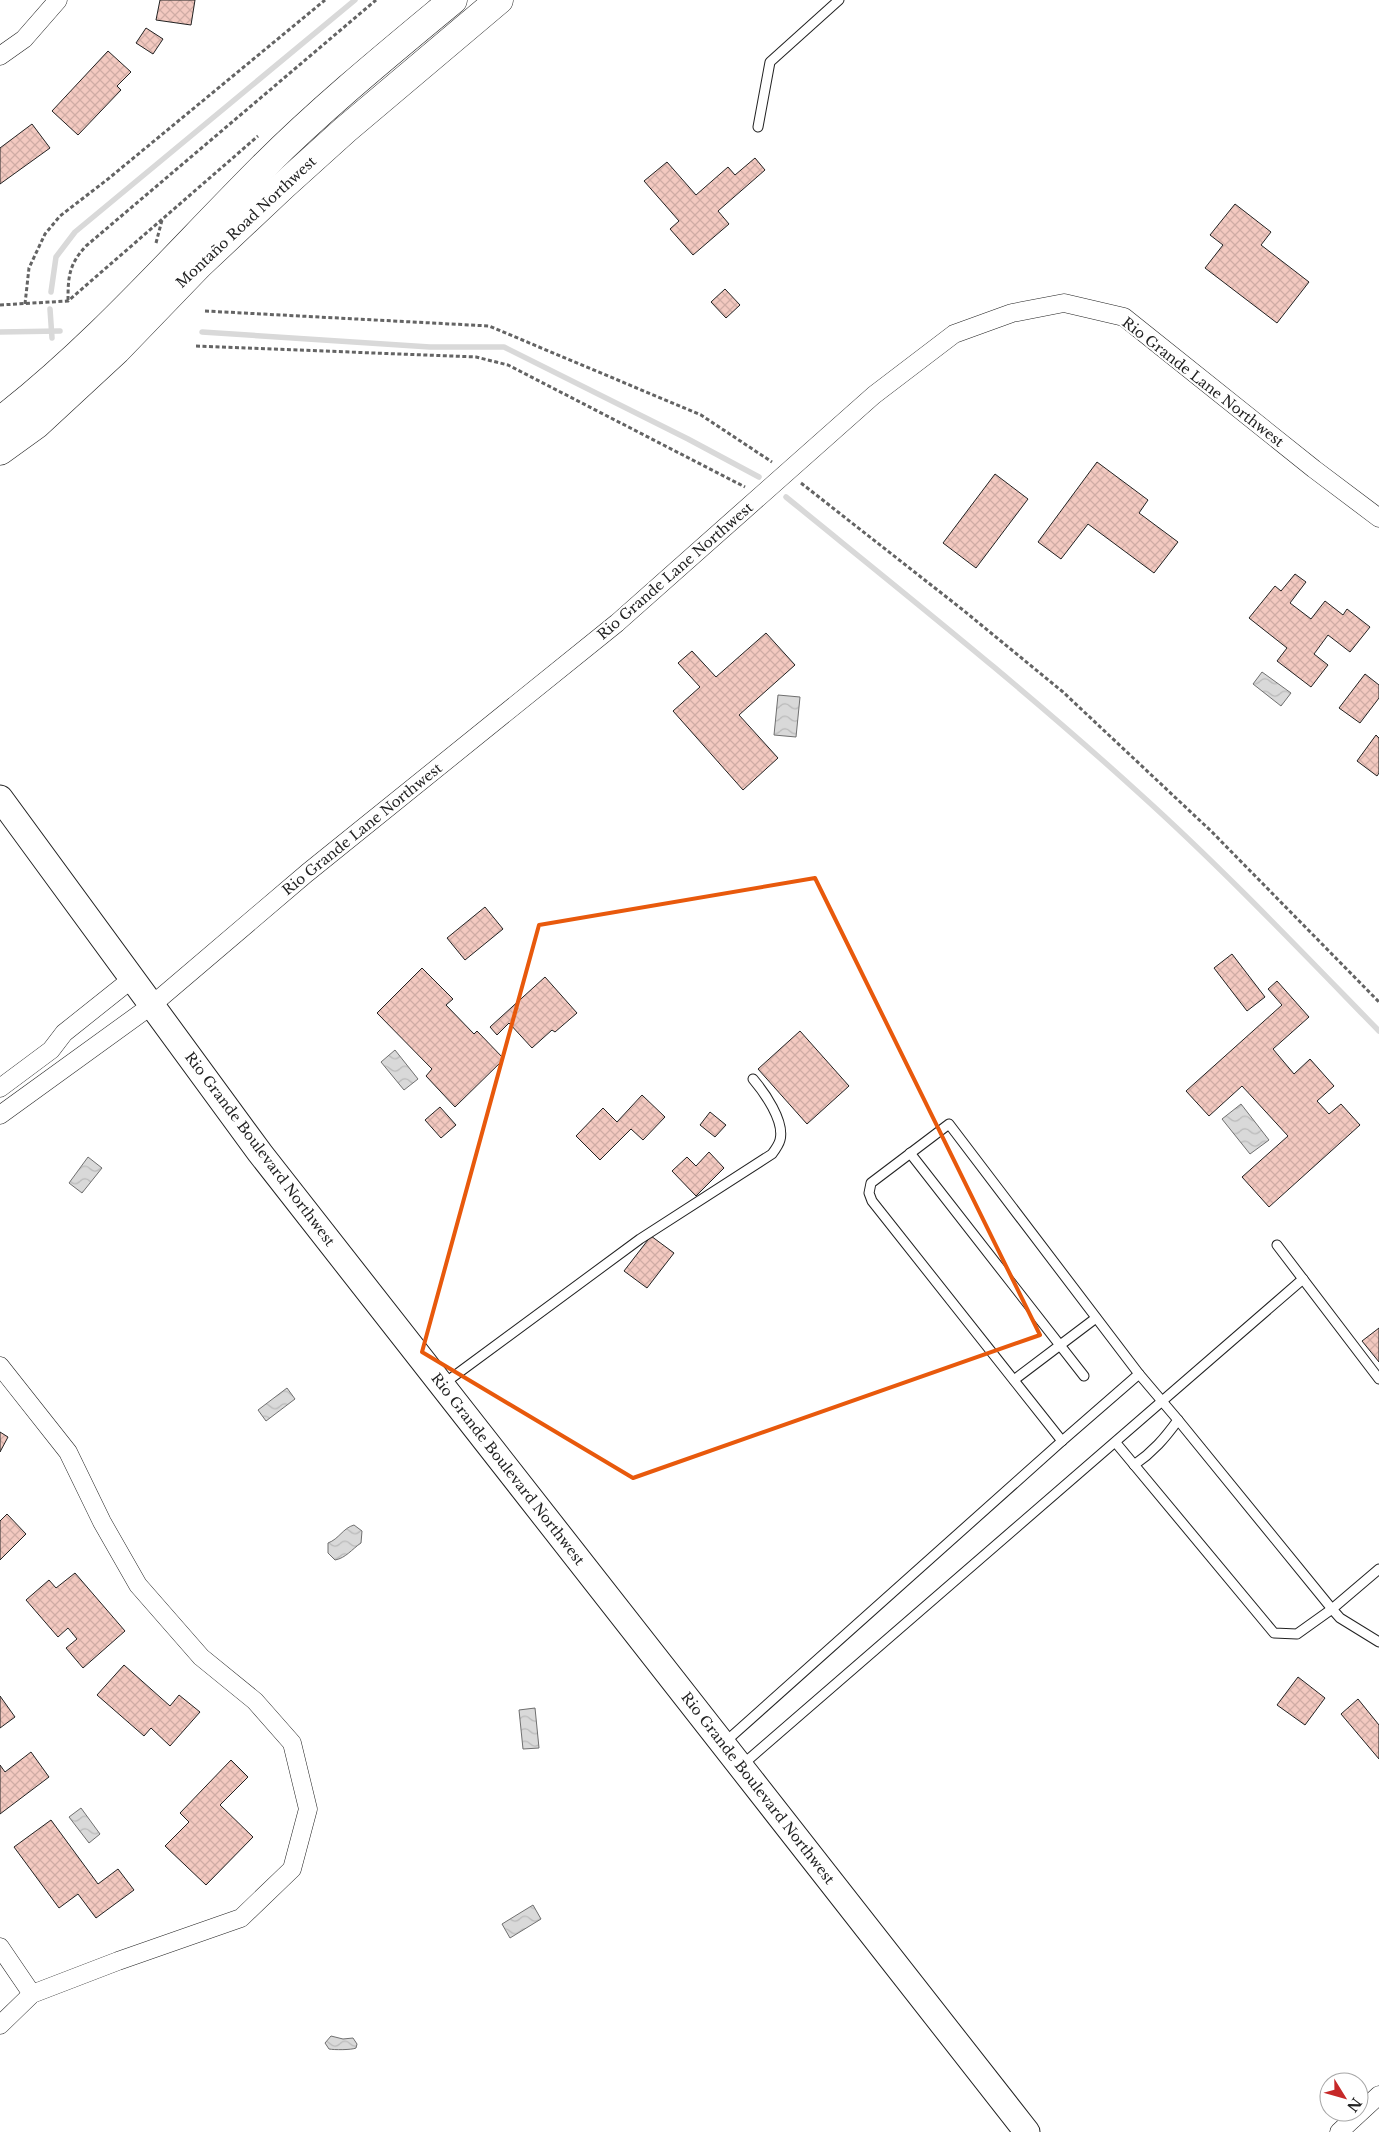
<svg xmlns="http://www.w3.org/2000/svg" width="1379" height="2132" viewBox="0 0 1379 2132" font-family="'Libre Baskerville',serif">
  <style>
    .water { fill: url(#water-waves); stroke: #6f6f6f }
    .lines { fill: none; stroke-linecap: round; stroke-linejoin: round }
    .stream { stroke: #d9d9d9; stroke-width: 5.5 }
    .building { fill: url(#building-cross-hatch); stroke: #222 }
    .lane-casing { stroke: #222; stroke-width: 11 }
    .street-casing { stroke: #222; stroke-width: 19 }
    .secondary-casing { stroke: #222; stroke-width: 27 }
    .primary-casing { stroke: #222; stroke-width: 29 }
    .path { stroke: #646464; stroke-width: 3; stroke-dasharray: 4 2.5; stroke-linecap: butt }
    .lane { stroke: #fff; stroke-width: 9 }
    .street { stroke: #fff; stroke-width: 18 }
    .secondary { stroke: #fff; stroke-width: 25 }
    .primary { stroke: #fff; stroke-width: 28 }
    .marked { fill: none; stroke: #e8590c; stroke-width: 4; stroke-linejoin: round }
    .labels { text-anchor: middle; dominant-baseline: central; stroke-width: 4; stroke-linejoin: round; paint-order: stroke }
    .street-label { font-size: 14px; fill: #222; stroke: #fff }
  </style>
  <defs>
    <pattern id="water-waves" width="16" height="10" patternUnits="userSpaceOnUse" patternTransform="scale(1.25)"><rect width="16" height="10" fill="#d9d9d9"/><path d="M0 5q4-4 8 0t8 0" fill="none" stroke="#bababa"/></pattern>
    <pattern id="building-cross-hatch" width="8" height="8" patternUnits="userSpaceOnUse" patternTransform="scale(1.25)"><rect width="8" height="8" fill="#f3c9c0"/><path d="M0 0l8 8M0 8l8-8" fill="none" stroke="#d0aca5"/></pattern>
  </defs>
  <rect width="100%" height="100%" fill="#fff"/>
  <g class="water">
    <polygon points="1262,672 1291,693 1281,706 1253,684"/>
    <polygon points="778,695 800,697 796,737 774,735"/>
    <polygon points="395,1050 418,1079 404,1090 381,1062"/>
    <polygon points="1241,1104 1269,1140 1250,1154 1222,1119"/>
    <polygon points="88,1157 102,1168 82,1193 69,1183"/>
    <polygon points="287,1388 295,1399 266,1421 258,1410"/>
    <path d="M354 1525 362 1531 361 1543C352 1549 346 1558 335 1560L328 1553V1543C339 1539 343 1528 354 1525Z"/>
    <polygon points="535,1708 539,1748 523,1749 519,1710"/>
    <polygon points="81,1808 100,1834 89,1843 69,1817"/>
    <polygon points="533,1905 541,1919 510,1938 502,1924"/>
    <path d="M331 2036 343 2039 353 2038 357 2044 356 2048C352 2050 334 2050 329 2049L325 2043Z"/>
  </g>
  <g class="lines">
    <g class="stream">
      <polyline points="51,292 56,257 75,232 355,0"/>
      <polyline points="50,309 52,338"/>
      <polyline points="0,332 60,331"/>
      <polyline points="202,332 430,347 504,347 688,439 759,477"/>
      <path d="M786 497C905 594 1026 690 1140 794 1223 869 1301 951 1379 1031"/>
    </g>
  </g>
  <g class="building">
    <polygon points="160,0 195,0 191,25 156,20"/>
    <polygon points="146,28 163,39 153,54 136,43"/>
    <polygon points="108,51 131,72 117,86 121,90 78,135 52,111"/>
    <polygon points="32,124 50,148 0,184 0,148"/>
    <polygon points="755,158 765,170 718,211 729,224 693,255 670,229 679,221 644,181 667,162 696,195 728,167 735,175"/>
    <polygon points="1235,204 1271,232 1261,245 1309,282 1277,323 1205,268 1223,245 1210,235"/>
    <polygon points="725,289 740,305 726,318 711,302"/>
    <polygon points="1097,462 1148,500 1139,513 1178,542 1154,573 1088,524 1061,559 1038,542"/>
    <polygon points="995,474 1028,499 976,568 943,543"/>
    <polygon points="1295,574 1306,582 1290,603 1311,619 1325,601 1343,615 1347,609 1370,627 1350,652 1328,635 1314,654 1328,665 1311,687 1277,661 1287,648 1249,618 1275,586 1281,591"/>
    <polygon points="766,633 795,665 739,715 778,758 743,790 673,711 700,687 678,663 692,651 716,677"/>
    <polygon points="1365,674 1379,685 1379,698 1360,723 1339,708"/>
    <polygon points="1376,735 1379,738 1379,773 1377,776 1357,761"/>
    <polygon points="485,907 503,929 465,960 447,938"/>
    <polygon points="1232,954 1265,997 1247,1011 1214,968"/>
    <polygon points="422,968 453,999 446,1005 474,1034 477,1031 504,1059 455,1107 426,1076 432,1069 377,1013"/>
    <polygon points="545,977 577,1013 555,1032 552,1030 532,1048 509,1023 497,1035 490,1027"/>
    <polygon points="1277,981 1309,1017 1273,1049 1294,1074 1310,1059 1334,1086 1317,1101 1329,1114 1341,1104 1360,1125 1269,1207 1242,1177 1288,1136 1242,1086 1209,1116 1186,1091 1282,1005 1268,989"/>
    <polygon points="800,1031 849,1086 807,1124 758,1069"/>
    <polygon points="642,1095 665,1117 643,1140 631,1129 600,1160 576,1136 603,1108 617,1122"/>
    <polygon points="440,1107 456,1125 441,1138 425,1120"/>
    <polygon points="710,1112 726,1125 715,1137 700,1125"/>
    <polygon points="709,1152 724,1168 696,1196 672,1171 687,1157 696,1166"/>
    <polygon points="651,1236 674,1253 647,1288 624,1271"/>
    <polygon points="1379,1328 1379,1362 1362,1341"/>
    <polygon points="0,1432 8,1437 0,1452"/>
    <polygon points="7,1514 26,1534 0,1560 0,1521"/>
    <polygon points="75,1573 125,1631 83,1668 66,1648 77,1639 68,1628 58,1637 26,1600 49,1580 56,1588"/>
    <polygon points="124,1665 170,1706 179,1695 200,1712 170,1746 151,1728 144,1736 97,1695"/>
    <polygon points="1298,1677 1325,1698 1305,1725 1277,1705"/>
    <polygon points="0,1696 15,1717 0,1728"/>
    <polygon points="1358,1699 1379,1725 1379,1759 1341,1714"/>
    <polygon points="31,1752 49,1777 0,1814 0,1765 5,1772"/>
    <polygon points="231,1760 248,1777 220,1805 253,1837 206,1885 165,1846 189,1822 180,1813"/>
    <polygon points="51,1820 98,1884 118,1869 134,1890 96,1918 78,1894 59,1908 14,1847"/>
  </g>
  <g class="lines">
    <defs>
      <g id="lane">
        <polyline points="758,127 770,62 839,0"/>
        <polyline points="910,1153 1084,1376"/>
        <polyline points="1277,1245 1379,1379"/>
        <polyline points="1014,1380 1096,1318"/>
        <path d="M442 1385 640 1239 772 1154C775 1150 779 1144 780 1140 785 1121 764 1092 753 1079"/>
        <polyline points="1062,1441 872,1201 869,1193 871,1183 949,1124 1139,1374 1178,1420 1332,1609 1340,1618 1379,1642"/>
        <polyline points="1116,1443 1274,1633 1297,1634 1332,1609 1379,1569"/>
        <path d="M1134 1465C1153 1452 1165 1438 1178 1420"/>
        <polyline points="724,1743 1062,1441 1139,1374"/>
        <polyline points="741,1766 1303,1279"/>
      </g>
      <g id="street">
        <polyline points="0,56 24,39 58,0"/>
        <polyline points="0,1088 51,1050 64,1033 133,978"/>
        <polyline points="0,1115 152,1005 307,873 617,623 874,395 954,334 1012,313 1064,303 1124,317 1314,469 1379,518"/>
        <polyline points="0,1366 68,1452 102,1522 138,1585 201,1657 255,1701 292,1743 308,1809 292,1869 241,1918 118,1961 32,1994 0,2025"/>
        <polyline points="0,1947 32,1994"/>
        <polyline points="1339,2132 1379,2095"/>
      </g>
      <polyline id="secondary" points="0,798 260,1153 1027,2132"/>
      <g id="primary">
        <path d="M0 421C97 346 177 253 263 167 323 107 388 54 453 0"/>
        <polyline points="0,451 36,425 117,350 199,265 283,186 345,130 499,0"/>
      </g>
    </defs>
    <use href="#lane" class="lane-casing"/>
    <use href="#street" class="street-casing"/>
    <use href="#secondary" class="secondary-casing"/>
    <use href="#primary" class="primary-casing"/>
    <g class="path">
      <polyline points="156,243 162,220"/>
      <path d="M68 300C68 277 69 264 86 246L376 0"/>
      <polyline points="25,304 29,268 45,234 60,216 108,179 325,0"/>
      <polyline points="0,305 68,301 258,136"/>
      <polyline points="205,311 489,326 701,415 772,462"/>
      <polyline points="196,346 476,357 508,365 745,487"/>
      <polyline points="801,483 963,610 1063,692 1211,831 1379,1002"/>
    </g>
    <use href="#lane" class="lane"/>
    <use href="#street" class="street"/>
    <use href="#secondary" class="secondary"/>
    <use href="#primary" class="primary"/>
  </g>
  <path class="marked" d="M815 878 1040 1335 633 1478 422 1352 539 925Z"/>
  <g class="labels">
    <g class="street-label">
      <text transform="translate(246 222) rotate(-43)">Montaño Road Northwest</text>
      <text transform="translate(1203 382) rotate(38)">Rio Grande Lane Northwest</text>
      <text transform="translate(675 571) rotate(-41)">Rio Grande Lane Northwest</text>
      <text transform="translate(362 829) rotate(-39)">Rio Grande Lane Northwest</text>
      <text transform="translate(260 1149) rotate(53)">Rio Grande Boulevard Northwest</text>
      <text transform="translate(508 1469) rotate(52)">Rio Grande Boulevard Northwest</text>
      <text transform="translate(758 1788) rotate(52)">Rio Grande Boulevard Northwest</text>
    </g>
  </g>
  <g transform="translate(1344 2097) rotate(127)"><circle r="24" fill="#ffffff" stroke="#a7a7a7"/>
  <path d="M0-4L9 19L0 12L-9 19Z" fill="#c62828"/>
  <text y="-8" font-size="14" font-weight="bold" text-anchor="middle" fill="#222222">N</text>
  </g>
</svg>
